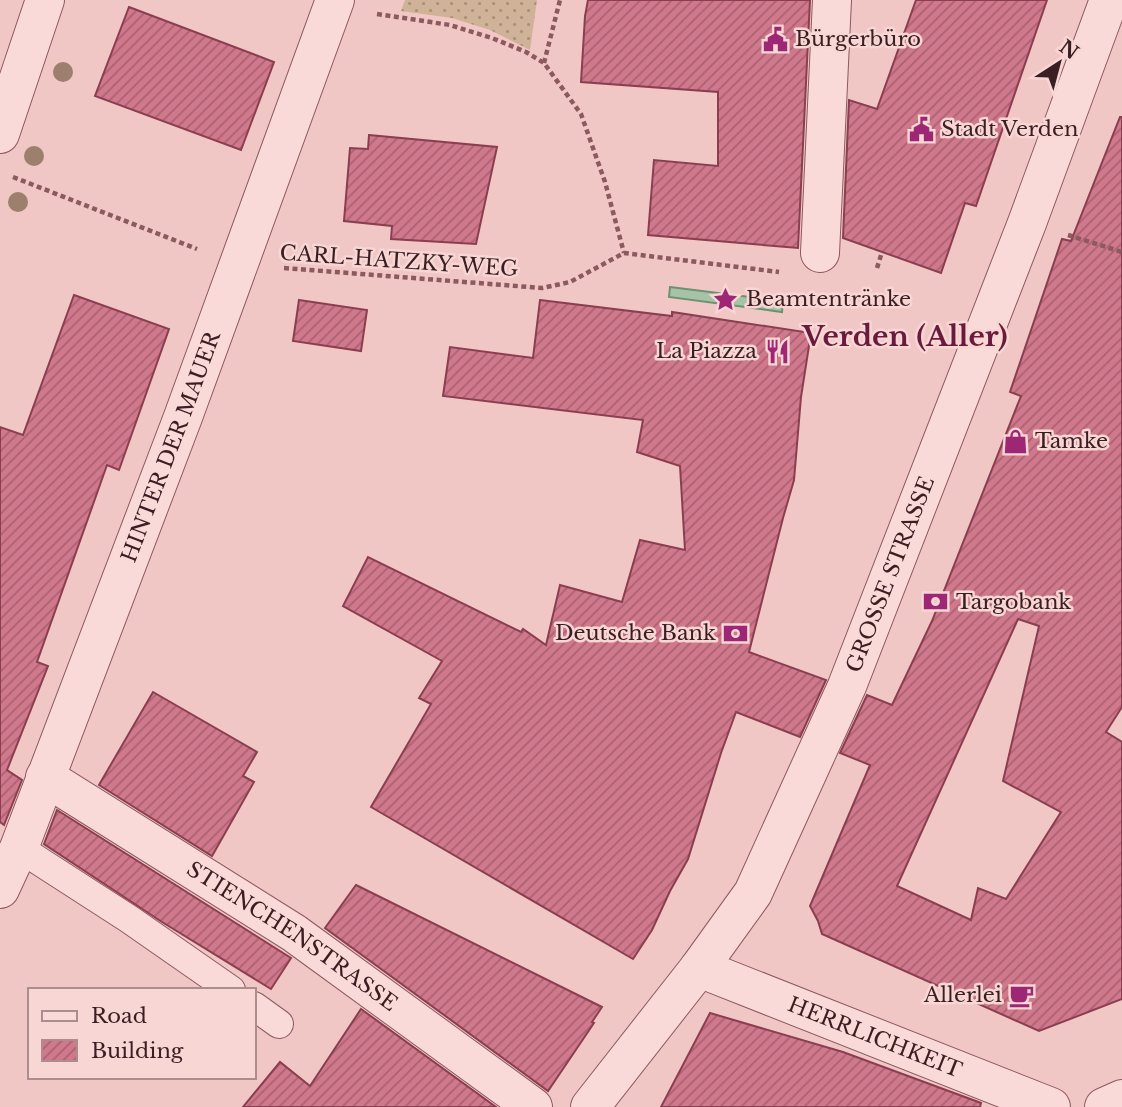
<svg xmlns="http://www.w3.org/2000/svg" width="1122" height="1107" viewBox="0 0 1122 1107" font-family="'Libre Baskerville',serif">
  <style>
    .park { fill: url(#park-dots) }
    .water { fill: #a6c3a8; stroke: #6c9270; stroke-width: 2 }
    .building { fill: url(#building-hatch); stroke: #8c3e51; stroke-width: 2; fill-rule: evenodd }
    .lines { fill: none; stroke-linecap: round; stroke-linejoin: round }
    .lane-casing { stroke: #8c595f; stroke-width: 30 }
    .street-casing { stroke: #8c595f; stroke-width: 40 }
    .path { stroke: #8c595f; stroke-width: 4.5; stroke-dasharray: 5 3.5; stroke-linecap: butt }
    .lane { stroke: #fadad8; stroke-width: 28 }
    .street { stroke: #fadad8; stroke-width: 38 }
    .tree { fill: #9c7f6c }
    .labels { text-anchor: middle; dominant-baseline: central; stroke-width: 5; stroke-linejoin: round; paint-order: stroke }
    .poi-label { font-size: 21px; fill: #3b1e23; stroke: #f7d6d4; text-anchor: start }
    .street-label { font-size: 21px; fill: #3b1e23; stroke: #f7d6d4 }
    .district-label { font-size: 28px; font-weight: bold; fill: #6a1b3d; stroke: #f7d6d4 }
  </style>
  <defs>
    <pattern id="park-dots" width="8" height="8" patternUnits="userSpaceOnUse" patternTransform="scale(1.75)"><rect width="8" height="8" fill="#cfb297"/><path d="M2 2h.1M6 6h.1" fill="none" stroke="#a9907b" stroke-width="1.8" stroke-linecap="round"/></pattern>
    <pattern id="building-hatch" width="6" height="6" patternUnits="userSpaceOnUse" patternTransform="scale(1.75)"><rect width="6" height="6" fill="#d0788c"/><path d="M-1 1l2-2M0 6l6-6M5 7l2-2" fill="none" stroke="#aa6272"/></pattern>
  </defs>
  <rect width="100%" height="100%" fill="#f0c7c4"/>
  <polygon class="park" points="405,0 537,0 530,50 490,30 452,18 401,11"/>
  <polygon class="water" points="670,287 783,301 782,312 669,297"/>
  <g class="building">
    <polygon points="588,0 810,0 798,248 648,235 654,160 718,166 718,92 581,82 585,16"/>
    <polygon points="916,0 1047,0 976,206 965,203 941,273 843,238 849,100 877,109"/>
    <polygon points="129,7 274,62 241,150 95,96"/>
    <path d="M1120 117H1122V707L1106 732 1122 742V999L1039 1031 822 934 818 921 810 906 870 765 840 753 867 695 892 705 932 621 1021 396 1010 392 1062 239 1071 241ZM1018 619 1039 626 1003 781 1061 812 1006 899 978 888 971 920 897 886Z"/>
    <polygon points="369,135 497,147 476,244 391,239 392,226 344,221 350,148 368,149"/>
    <polygon points="74,295 169,329 119,470 107,465 37,662 48,666 7,770 22,780 4,825 0,822 0,427 23,435"/>
    <polygon points="299,300 367,310 361,351 293,341"/>
    <polygon points="540,300 672,316 672,312 811,333 801,397 794,480 783,518 749,652 826,680 800,737 736,712 721,753 688,859 670,891 652,930 633,959 371,807 431,704 419,698 442,661 343,606 368,557 521,632 523,629 546,645 560,585 622,602 640,540 685,550 680,466 637,452 643,420 443,396 450,347 533,358"/>
    <polygon points="153,692 257,752 243,776 254,782 212,856 99,785"/>
    <polygon points="57,810 291,958 271,989 162,922 44,844"/>
    <polygon points="356,885 602,1007 592,1022 594,1023 548,1091 325,928"/>
    <polygon points="361,1009 496,1107 243,1107 280,1062 310,1086"/>
    <polygon points="710,1013 843,1052 981,1103 980,1107 661,1107"/>
  </g>
  <g class="lines">
    <defs>
      <g id="lane">
        <polyline points="19,848 129,919 231,990"/>
        <polyline points="254,1006 279,1024"/>
      </g>
      <g id="street">
        <polyline points="0,134 45,0"/>
        <polyline points="820,253 832,0"/>
        <path id="s1" d="M45 777 294 933 533 1107"/>
        <path id="s2" d="M0 889 19 848 183 417 335 0"/>
        <path id="s3" d="M699 968 1051 1107"/>
        <path id="s4" d="M590 1107 699 968 753 893 847 686 1027 223 1109 0"/>
        <polyline points="1104,1107 1122,1099"/>
      </g>
    </defs>
    <use href="#lane" class="lane-casing"/>
    <use href="#street" class="street-casing"/>
    <g class="path">
      <polyline points="377,14 450,25 492,38 526,52 544,63 581,114 605,182 624,253"/>
      <polyline points="544,63 560,0"/>
      <polyline points="13,177 197,249"/>
      <polyline points="1068,235 1122,252"/>
      <polyline points="284,268 542,288 570,282 624,253 779,272"/>
      <polyline points="877,268 882,252"/>
    </g>
    <use href="#lane" class="lane"/>
    <use href="#street" class="street"/>
  </g>
  <g class="tree">
    <circle cx="63" cy="72" r="10"/>
    <circle cx="34" cy="156" r="10"/>
    <circle cx="18" cy="202" r="10"/>
  </g>
  <defs>
    <symbol id="civic-bare" viewBox="-9 -9 18 18"><path d="M-.6-6.5H3V-4.5H.6V-3L4-1V1h2V6H-6V1h2V-1L-.6-3ZM-1.2 2.5V6h2.4V2.5Z" fill="#9d2774" stroke="#f7d6d4" stroke-width="2.5" paint-order="stroke"/></symbol>
    <symbol id="sight-bare" viewBox="-9 -9 18 18"><path d="M0-6L1.8-2.2L6-1.7L2.9 1.2L3.7 5.4L0 3.3L-3.7 5.4L-2.9 1.2L-6-1.7L-1.8-2.2Z" fill="#9d2774" stroke="#f7d6d4" stroke-width="2.5" paint-order="stroke"/></symbol>
    <symbol id="restaurant-bare" viewBox="-9 -9 18 18"><path d="M-5-6h1v4h1v-4h1v4h1v-4h1v5L-1.5 .5V6h-2V.5L-5-1ZM5-6V6H3V1.5H1.5Q1.5-4 5-6Z" fill="#9d2774" stroke="#f7d6d4" stroke-width="2.5" paint-order="stroke"/></symbol>
    <symbol id="shop-bare" viewBox="-9 -9 18 18"><path d="M-5-2.5h2.3a2.7 3.5 0 0 1 5.4 0H5L5.5 6h-11ZM-1.5-2.5h3a1.5 2.3 0 0 0-3 0Z" fill="#9d2774" stroke="#f7d6d4" stroke-width="2.5" paint-order="stroke"/></symbol>
    <symbol id="bank-bare" viewBox="-9 -9 18 18"><path d="M-6-4H6V4H-6ZM0-2.3a2.3 2.3 0 1 0 0 4.6a2.3 2.3 0 1 0 0-4.6Z" fill="#9d2774" stroke="#f7d6d4" stroke-width="2.5" paint-order="stroke"/></symbol>
    <symbol id="cafe-bare" viewBox="-9 -9 18 18"><path d="M-5.5-4.5H6V0H3Q3 3.5 0 3.5H-2.5Q-5.5 3.5-5.5 0ZM3-3.2v2h1.7v-2ZM-6 4.5H4V6H-6Z" fill="#9d2774" stroke="#f7d6d4" stroke-width="2.5" paint-order="stroke"/></symbol>
  </defs>
  <g fill-rule="evenodd">
    <use href="#civic-bare" x="758" y="22" width="35" height="35"/>
    <use href="#civic-bare" x="904" y="112" width="35" height="35"/>
    <use href="#sight-bare" x="708" y="282" width="35" height="35"/>
    <use href="#restaurant-bare" x="760" y="334" width="35" height="35"/>
    <use href="#shop-bare" x="998" y="424" width="35" height="35"/>
    <use href="#bank-bare" x="918" y="584" width="35" height="35"/>
    <use href="#bank-bare" x="718" y="616" width="35" height="35"/>
    <use href="#cafe-bare" x="1004" y="978" width="35" height="35"/>
  </g>
  <g class="labels">
    <g class="poi-label">
      <text x="795" y="39">Bürgerbüro</text>
      <text x="941" y="129">Stadt Verden</text>
      <text x="746" y="299">Beamtentränke</text>
      <text x="757" y="351" text-anchor="end">La Piazza</text>
      <text x="1035" y="441">Tamke</text>
      <text x="956" y="602">Targobank</text>
      <text x="716" y="633" text-anchor="end">Deutsche Bank</text>
      <text x="1002" y="995" text-anchor="end">Allerlei</text>
    </g>
    <g class="street-label">
      <text transform="translate(399 261) rotate(4)">CARL-HATZKY-WEG</text>
      <text stroke="none"><textPath href="#s2" startOffset="474">HINTER DER MAUER</textPath></text>
      <text stroke="none"><textPath href="#s4" startOffset="616">GROSSE STRASSE</textPath></text>
      <text stroke="none"><textPath href="#s1" startOffset="294">STIENCHENSTRASSE</textPath></text>
      <text stroke="none"><textPath href="#s3" startOffset="189">HERRLICHKEIT</textPath></text>
    </g>
    <g class="district-label">
      <text x="905" y="336">Verden (Aller)</text>
    </g>
  </g>
  <rect x="28" y="988" width="228" height="91" fill="#f7d6d4" stroke="#ac8c8d" stroke-width="2"/>
  <rect x="42" y="1011" width="35" height="10" fill="#fadad8" stroke="#ac8c8d" stroke-width="2"/>
  <text x="91" y="1023" font-size="21" fill="#3b1e23">Road</text>
  <rect x="42" y="1040" width="35" height="21" fill="url(#building-hatch)" stroke="#ac8c8d" stroke-width="2"/>
  <text x="91" y="1058" font-size="21" fill="#3b1e23">Building</text>
  <g transform="translate(1059 63) rotate(36)" stroke="#f7d6d4" stroke-width="5" paint-order="stroke">
  <path d="M0-5L12 26L0 18L-12 26Z" fill="#3b1e23"/>
  <text y="-10" font-size="19" font-weight="bold" text-anchor="middle" fill="#3b1e23">N</text>
  </g>
</svg>
